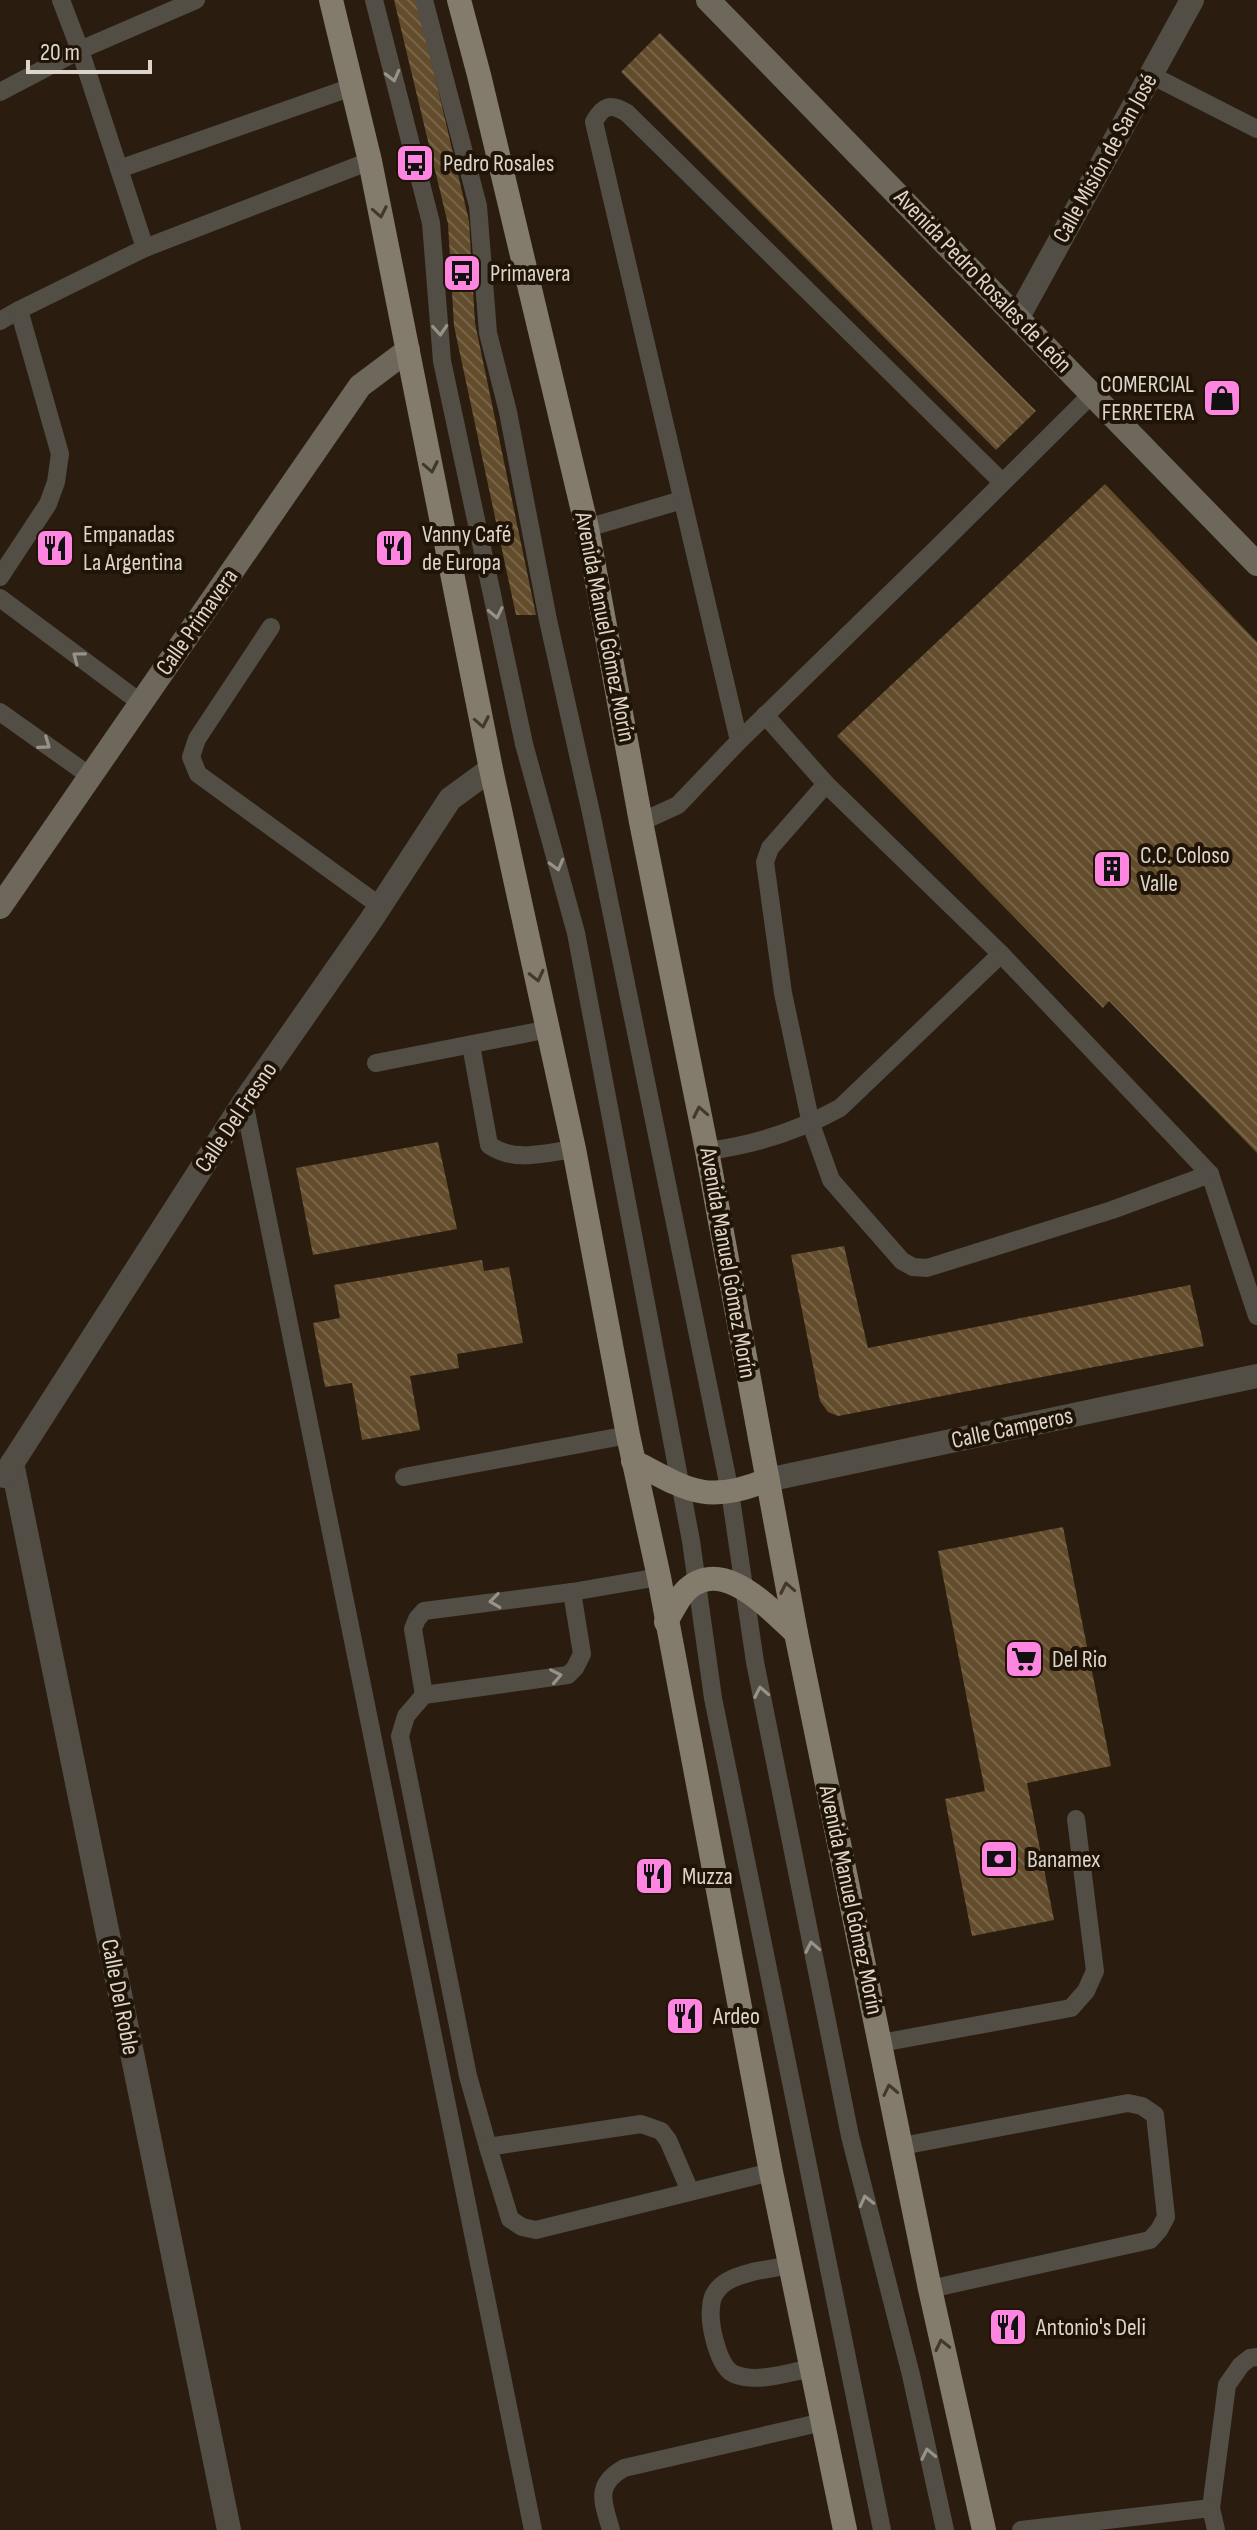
<svg xmlns="http://www.w3.org/2000/svg" width="1257" height="2530" viewBox="0 0 1257 2530" font-family="'Sofia Sans Condensed',sans-serif">
  <style>
    .building { fill: url(#building-back-hatch) }
    .lines { fill: none; stroke-linecap: round; stroke-linejoin: round }
    .lane { stroke: #524e46; stroke-width: 18 }
    .street { stroke: #524e46; stroke-width: 24 }
    .secondary { stroke: #6e685c; stroke-width: 24 }
    .primary { stroke: #837c6c; stroke-width: 24 }
    .oneway { stroke: #989289 }
    .oneway2 { stroke: #43382a }
    .labels { text-anchor: middle; dominant-baseline: central; stroke-width: 8; stroke-linejoin: round; paint-order: stroke }
    .street-label { font-size: 24px; fill: #ddd5cc; stroke: #201407 }
    .poi-label { font-size: 24px; fill: #ddd5cc; stroke: #201407; text-anchor: start }
  </style>
  <defs>
    <pattern id="building-back-hatch" width="6" height="6" patternUnits="userSpaceOnUse" patternTransform="scale(2)"><rect width="6" height="6" fill="#624c2c"/><path d="M-1 5l2 2M0 0l6 6M5-1l2 2" fill="none" stroke="#786549"/></pattern>
  </defs>
  <rect width="100%" height="100%" fill="#2a1d10"/>
  <g class="building">
    <polygon points="394,0 417,0 469,221 475,323 536,615 516,615 454,326 448,224"/>
    <polygon points="660,33 1036,411 996,450 621,72"/>
    <polygon points="1105,484 1257,642 1257,1153 1109,1001 1103,1008 837,736"/>
    <polygon points="438,1142 457,1229 313,1255 296,1168"/>
    <polygon points="844,1246 868,1348 1190,1285 1204,1346 838,1416 828,1412 820,1401 791,1255"/>
    <polygon points="482,1260 484,1271 509,1267 523,1343 457,1354 459,1368 410,1376 420,1430 362,1440 352,1383 325,1387 313,1323 340,1318 334,1285"/>
    <polygon points="1063,1527 1111,1766 1027,1783 1054,1920 972,1936 945,1799 985,1791 938,1551"/>
  </g>
  <g class="lines">
    <g class="lane">
      <polyline points="61,0 80,50 145,248"/>
      <polyline points="374,0 431,223 442,361 524,744 576,933 691,1541 713,1698 882,2530"/>
      <polyline points="424,0 478,206 488,333 508,412 548,620 592,817 730,1492 755,1662 850,2136 911,2375 945,2530"/>
      <polyline points="1151,75 1257,129"/>
      <polyline points="0,92 80,50 196,0"/>
      <polyline points="119,169 352,87"/>
      <polyline points="0,321 19,310"/>
      <polyline points="587,528 682,500"/>
      <polyline points="0,577 48,504 56,482 60,454 19,310 145,248 370,161"/>
      <polyline points="0,598 141,703"/>
      <polyline points="271,627 197,739 191,757 198,774 380,906"/>
      <polyline points="0,712 90,776"/>
      <polyline points="765,715 826,784 1001,954 1210,1174 1257,1316"/>
      <path d="M739 741 594 122C603 105 611 103 627 113L1002 482"/>
      <polyline points="826,784 770,848 765,862 783,993 811,1124 831,1180 902,1261 913,1267 927,1268 1112,1210 1210,1174"/>
      <polyline points="641,822 678,805 739,741 938,547 1093,393"/>
      <path d="M471 1045 489 1145C515 1163 545 1153 574 1149"/>
      <polyline points="376,1063 549,1029"/>
      <polyline points="244,1102 533,2530"/>
      <path d="M707 1151C754 1145 798 1131 840 1108L1001 954"/>
      <polyline points="404,1477 628,1435"/>
      <polyline points="424,1695 413,1629 417,1619 424,1611 572,1592 659,1577"/>
      <polyline points="881,2043 1071,2008 1086,1991 1095,1971 1076,1819"/>
      <polyline points="902,2146 1128,2103 1142,2106 1155,2115 1166,2217 1159,2230 1150,2240 930,2289"/>
      <polyline points="488,2147 468,2076 400,1736 406,1716 424,1695 568,1675 575,1668 582,1654 572,1592"/>
      <polyline points="690,2191 668,2140 661,2131 641,2124 488,2147 510,2219 522,2227 536,2230 771,2172"/>
      <path d="M791 2265C771 2269 744 2271 726 2282 717 2288 711 2297 711 2308 709 2324 718 2367 734 2374 757 2384 789 2372 813 2368"/>
      <polyline points="1211,2508 1227,2385 1241,2365 1250,2358 1257,2357"/>
      <path d="M611 2530C603 2502 594 2485 624 2468L823 2422"/>
      <polyline points="1021,2530 1211,2508 1216,2530"/>
    </g>
    <g class="street">
      <polyline points="1018,317 1192,0"/>
      <polyline points="12,1463 229,2530"/>
      <polyline points="4,1476 244,1102 371,920 450,799 491,769"/>
      <polyline points="767,1480 1257,1376"/>
    </g>
    <g class="secondary">
      <polyline points="708,0 1257,564"/>
      <polyline points="0,907 360,386 408,350"/>
    </g>
    <g class="primary">
      <polyline points="331,0 370,161 491,769 574,1149 628,1435 659,1577 771,2172 845,2530"/>
      <polyline points="459,0 479,75 587,528 641,822 707,1151 796,1633 930,2289 984,2530"/>
      <path d="M633 1461C687 1490 707 1505 767 1480"/>
      <path d="M666 1622C671 1613 676 1603 682 1595 718 1551 769 1608 796 1633"/>
    </g>
  </g>
  <defs><path id="oneway-chevron" d="M-2-3.5L2.5 0L-2 3.5" fill="none" stroke-width="1.6" stroke-linecap="round" stroke-linejoin="round" transform="scale(2)"/></defs>
  <g class="oneway">
    <use href="#oneway-chevron" transform="translate(393 76) rotate(76)"/>
    <use href="#oneway-chevron" transform="translate(440 330) rotate(86)"/>
    <use href="#oneway-chevron" transform="translate(496 613) rotate(78)"/>
    <use href="#oneway-chevron" transform="translate(78 657) rotate(-143)"/>
    <use href="#oneway-chevron" transform="translate(45 744) rotate(35)"/>
    <use href="#oneway-chevron" transform="translate(557 865) rotate(75)"/>
    <use href="#oneway-chevron" transform="translate(495 1601) rotate(173)"/>
    <use href="#oneway-chevron" transform="translate(556 1676) rotate(-11)"/>
    <use href="#oneway-chevron" transform="translate(761 1692) rotate(-101)"/>
    <use href="#oneway-chevron" transform="translate(812 1947) rotate(-101)"/>
    <use href="#oneway-chevron" transform="translate(866 2201) rotate(-104)"/>
    <use href="#oneway-chevron" transform="translate(928 2454) rotate(-102)"/>
  </g>
  <g class="oneway2">
    <use href="#oneway-chevron" transform="translate(380 212) rotate(79)"/>
    <use href="#oneway-chevron" transform="translate(431 467) rotate(79)"/>
    <use href="#oneway-chevron" transform="translate(482 722) rotate(79)"/>
    <use href="#oneway-chevron" transform="translate(537 976) rotate(77)"/>
    <use href="#oneway-chevron" transform="translate(700 1112) rotate(-101)"/>
    <use href="#oneway-chevron" transform="translate(787 1588) rotate(-101)"/>
    <use href="#oneway-chevron" transform="translate(890 2090) rotate(-102)"/>
    <use href="#oneway-chevron" transform="translate(942 2345) rotate(-103)"/>
  </g>
  <defs>
    <symbol id="bus-square" viewBox="-11 -11 22 22"><rect x="-9" y="-9" width="18" height="18" rx="4" fill="#fe86e1" stroke="#201407"/><path d="M-5-6H5V4H4V6H2V4H-2V6H-4V4H-5ZM-3.5-4V0h7V-4ZM-3.5 1.2v1.5H-2V1.2ZM2 1.2v1.5H3.5V1.2Z" fill="#111"/></symbol>
    <symbol id="shop-square" viewBox="-11 -11 22 22"><rect x="-9" y="-9" width="18" height="18" rx="4" fill="#fe86e1" stroke="#201407"/><path d="M-5-2.5h2.3a2.7 3.5 0 0 1 5.4 0H5L5.5 6h-11ZM-1.5-2.5h3a1.5 2.3 0 0 0-3 0Z" fill="#111"/></symbol>
    <symbol id="restaurant-square" viewBox="-11 -11 22 22"><rect x="-9" y="-9" width="18" height="18" rx="4" fill="#fe86e1" stroke="#201407"/><path d="M-5-6h1v4h1v-4h1v4h1v-4h1v5L-1.5 .5V6h-2V.5L-5-1ZM5-6V6H3V1.5H1.5Q1.5-4 5-6Z" fill="#111"/></symbol>
    <symbol id="building-square" viewBox="-11 -11 22 22"><rect x="-9" y="-9" width="18" height="18" rx="4" fill="#fe86e1" stroke="#201407"/><path d="M-4-6H4V6H1V3H-1V6H-4ZM-2.5-4.3h1.7v1.8h-1.7ZM.8-4.3h1.7v1.8H.8ZM-2.5-1h1.7V.8h-1.7ZM.8-1h1.7V.8H.8Z" fill="#111"/></symbol>
    <symbol id="supermarket-square" viewBox="-11 -11 22 22"><rect x="-9" y="-9" width="18" height="18" rx="4" fill="#fe86e1" stroke="#201407"/><path d="M-6-5.5h2.5l.6 2H6L4.5 2H-2.5L-4.4-4H-6ZM-1.5 3.2a1.3 1.3 0 1 0 .1 0ZM3 3.2a1.3 1.3 0 1 0 .1 0Z" fill="#111"/></symbol>
    <symbol id="bank-square" viewBox="-11 -11 22 22"><rect x="-9" y="-9" width="18" height="18" rx="4" fill="#fe86e1" stroke="#201407"/><path d="M-6-4H6V4H-6ZM0-2.3a2.3 2.3 0 1 0 0 4.6a2.3 2.3 0 1 0 0-4.6Z" fill="#111"/></symbol>
  </defs>
  <g fill-rule="evenodd">
    <use href="#bus-square" x="393" y="141" width="44" height="44"/>
    <use href="#bus-square" x="440" y="251" width="44" height="44"/>
    <use href="#shop-square" x="1200" y="376" width="44" height="44"/>
    <use href="#restaurant-square" x="33" y="526" width="44" height="44"/>
    <use href="#restaurant-square" x="372" y="526" width="44" height="44"/>
    <use href="#building-square" x="1090" y="847" width="44" height="44"/>
    <use href="#supermarket-square" x="1002" y="1637" width="44" height="44"/>
    <use href="#bank-square" x="977" y="1837" width="44" height="44"/>
    <use href="#restaurant-square" x="632" y="1854" width="44" height="44"/>
    <use href="#restaurant-square" x="663" y="1994" width="44" height="44"/>
    <use href="#restaurant-square" x="986" y="2305" width="44" height="44"/>
  </g>
  <g class="labels">
    <g class="street-label">
      <text transform="translate(1105 158) rotate(-61)">Calle Misión de San José</text>
      <text transform="translate(983 281) rotate(46)">Avenida Pedro Rosales de León</text>
      <text transform="translate(197 622) rotate(-55)">Calle Primavera</text>
      <text transform="translate(605 627) rotate(79)">Avenida Manuel Gómez Morín</text>
      <text transform="translate(236 1117) rotate(-56)">Calle Del Fresno</text>
      <text transform="translate(728 1263) rotate(80)">Avenida Manuel Gómez Morín</text>
      <text transform="translate(1012 1428) rotate(-12)">Calle Camperos</text>
      <text transform="translate(851 1900) rotate(78)">Avenida Manuel Gómez Morín</text>
      <text transform="translate(120 1997) rotate(79)">Calle Del Roble</text>
    </g>
    <g class="poi-label">
      <text x="443" y="163">Pedro Rosales</text>
      <text x="490" y="273">Primavera</text>
      <text x="1194" y="384" text-anchor="end">COMERCIAL<tspan x="1194" dy="28">FERRETERA</tspan></text>
      <text x="83" y="534">Empanadas<tspan x="83" dy="28">La Argentina</tspan></text>
      <text x="422" y="534">Vanny Café<tspan x="422" dy="28">de Europa</tspan></text>
      <text x="1140" y="855">C.C. Coloso<tspan x="1140" dy="28">Valle</tspan></text>
      <text x="1052" y="1659">Del Rio</text>
      <text x="1027" y="1859">Banamex</text>
      <text x="682" y="1876">Muzza</text>
      <text x="713" y="2016">Ardeo</text>
      <text x="1036" y="2327">Antonio's Deli</text>
    </g>
  </g>
  <path d="M28 60v12h122v-12" fill="none" stroke="#ddd5cc" stroke-width="4"/>
  <text x="40" y="60" font-size="24" fill="#ddd5cc" stroke="#201407" stroke-width="6" paint-order="stroke">20 m</text>
</svg>
